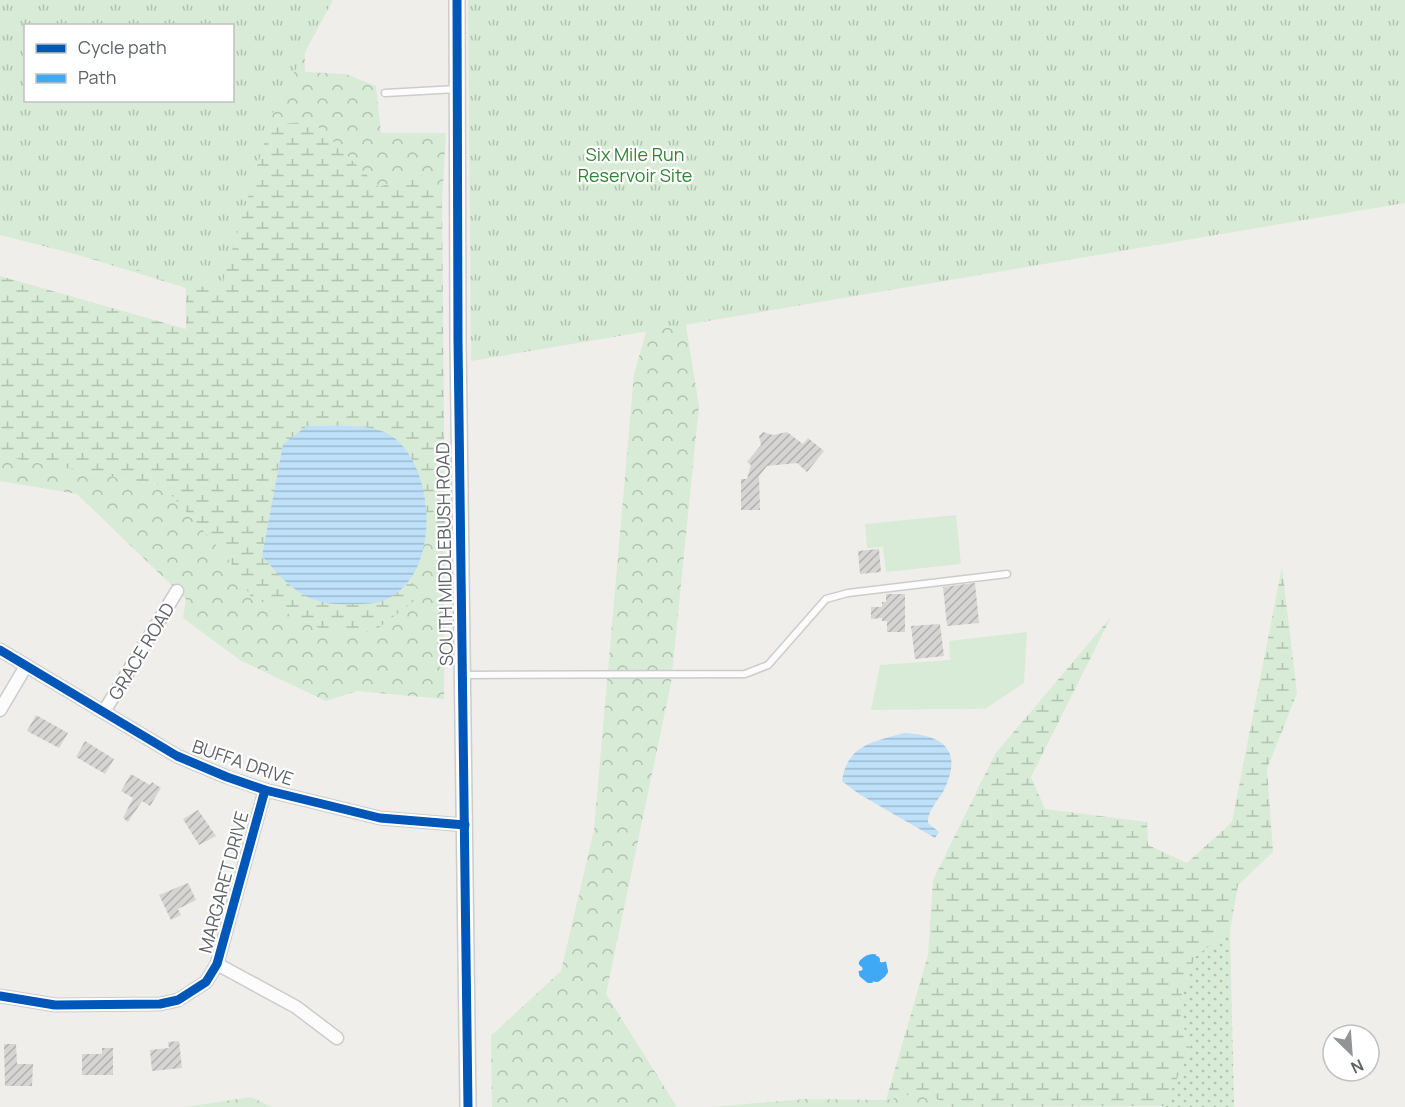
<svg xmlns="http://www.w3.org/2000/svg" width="1405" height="1107" viewBox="0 0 1405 1107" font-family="Manrope,sans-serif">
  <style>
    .grass { fill: url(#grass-dots) }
    .forest { fill: url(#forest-crowns) }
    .wetland { fill: url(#wetland-marsh) }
    .park { fill: url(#park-tufts); fill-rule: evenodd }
    .garden { fill: #d8ebd6 }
    .water { fill: url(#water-rules) }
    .building { fill: url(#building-hatch) }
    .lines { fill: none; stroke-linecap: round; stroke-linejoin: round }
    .service-casing { stroke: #cbcccc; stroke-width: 9 }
    .minor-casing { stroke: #cbcccc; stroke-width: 15 }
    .tertiary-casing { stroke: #cbcccc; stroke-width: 18 }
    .service { stroke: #fdfcfc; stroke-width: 6 }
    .minor { stroke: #fdfcfc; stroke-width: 12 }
    .tertiary { stroke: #fdfcfc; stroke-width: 15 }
    .quiet { stroke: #3fa9f5; stroke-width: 8; stroke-dasharray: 15 8; stroke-linecap: butt }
    .cycleway-casing { stroke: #fff; stroke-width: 13 }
    .cycleway { stroke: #0057b8; stroke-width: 9 }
    .labels { text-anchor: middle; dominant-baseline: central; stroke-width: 4.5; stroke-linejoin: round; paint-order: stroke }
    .park-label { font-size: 18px; fill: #348238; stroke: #fff }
    .street-label { font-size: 18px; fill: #5f6368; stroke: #fff }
  </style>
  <defs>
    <pattern id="grass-dots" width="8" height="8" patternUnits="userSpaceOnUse" patternTransform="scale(1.5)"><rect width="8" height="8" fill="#d8ebd6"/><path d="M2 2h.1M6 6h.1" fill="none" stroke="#b2c2b1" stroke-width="1.8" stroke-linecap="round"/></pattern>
    <pattern id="forest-crowns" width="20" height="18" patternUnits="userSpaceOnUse" patternTransform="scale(1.5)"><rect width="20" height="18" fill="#d8ebd6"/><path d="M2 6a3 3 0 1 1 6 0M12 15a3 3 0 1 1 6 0" fill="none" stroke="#b2c2b1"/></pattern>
    <pattern id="wetland-marsh" width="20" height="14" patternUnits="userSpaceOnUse" patternTransform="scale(1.5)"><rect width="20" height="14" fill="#d8ebd6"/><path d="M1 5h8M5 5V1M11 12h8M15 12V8" fill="none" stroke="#b2c2b1"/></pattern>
    <pattern id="park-tufts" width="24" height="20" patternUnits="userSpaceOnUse" patternTransform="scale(1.5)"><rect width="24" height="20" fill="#d8ebd6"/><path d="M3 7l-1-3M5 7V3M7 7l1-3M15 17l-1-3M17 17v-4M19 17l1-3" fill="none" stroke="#b2c2b1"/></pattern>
    <pattern id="water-rules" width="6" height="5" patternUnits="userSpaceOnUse" patternTransform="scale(1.5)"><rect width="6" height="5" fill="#bfe0f9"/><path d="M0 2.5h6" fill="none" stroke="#9eb9cd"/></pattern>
    <pattern id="building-hatch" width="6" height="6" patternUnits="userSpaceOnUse" patternTransform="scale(1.5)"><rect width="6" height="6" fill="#d6d5d3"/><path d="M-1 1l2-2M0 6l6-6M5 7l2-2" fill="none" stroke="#b1b0af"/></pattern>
  </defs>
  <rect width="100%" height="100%" fill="#efeeea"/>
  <polygon class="grass" points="1230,930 1234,1107 1162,1107 1190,1051 1178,1005 1195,957"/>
  <g class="forest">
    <polygon points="304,12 305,72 346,74 376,86 381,133 446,133 442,202 419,172 379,187 312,121 235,129 232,26"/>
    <polygon points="678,277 699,406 671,683 606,994 677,1107 492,1107 491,1036 561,971 594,830 634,374 661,280"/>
    <path d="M0 456 163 486 228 558 251 597 422 595 410 580C420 561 425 545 426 523L445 541 444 699 357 691 326 701 240 660 183 618 186 599 77 494 0 481Z"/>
    <polygon points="922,1092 953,1107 711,1107 805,1099 886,1100"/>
    <polygon points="251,1097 272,1107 185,1107"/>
  </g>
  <g class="wetland">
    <polygon points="26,100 235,129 312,121 379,187 419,172 442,202 445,541 426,523 426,502 283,444 262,556 398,592 410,580 422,595 373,632 326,631 251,597 228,558 163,486 0,456 0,276 186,329 186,288 0,231"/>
    <polygon points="1282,567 1297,693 1267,769 1273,852 1238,885 1230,930 1195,957 1178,1005 1190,1051 1164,1106 953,1107 922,1092 886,1100 928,955 933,880 995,754 1111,617 1031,777 1045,809 1147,822 1148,845 1187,863 1232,822"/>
  </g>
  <g class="park">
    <path d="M0 0H333L274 110 220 291 0 235ZM26 26H232V100H26Z"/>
    <polygon points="468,0 1405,0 1405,203 471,361"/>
  </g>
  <g class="garden">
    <polygon points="956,515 961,564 886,572 883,547 867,548 865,524"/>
    <polygon points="1027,632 1024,683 985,709 871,710 880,665 950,660 949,641"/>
  </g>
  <g class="water">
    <path d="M307 426C331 426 373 422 393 437 437 469 441 577 385 600 376 604 364 604 354 604 307 607 291 589 262 556L283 444Z"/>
    <path d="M904 733C942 735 964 749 944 790 938 801 927 811 928 823L939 832 935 838 859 794 842 781C847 745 873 742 904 733Z"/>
  </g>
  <g class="building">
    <polygon points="763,432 773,435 787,432 803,444 808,438 824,451 807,472 797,463 767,466 759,476 760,510 741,510 741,479 747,479 751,465 747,462 761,445 759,436"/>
    <polygon points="879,549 881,572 860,574 858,551"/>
    <polygon points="975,583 979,623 947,626 943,587"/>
    <polygon points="886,594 905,594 905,632 887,632 887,621 882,621 882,618 871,619 871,607 882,607 882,602 886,602"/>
    <polygon points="940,624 944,656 915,659 911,626"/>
    <polygon points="36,715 68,733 59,748 27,731"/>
    <polygon points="85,741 114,759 105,774 76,757"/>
    <polygon points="131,774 150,785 152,782 161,788 150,806 142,801 128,822 123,818 133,798 121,791"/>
    <polygon points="198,810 216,836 199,845 183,819"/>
    <polygon points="188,883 196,900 178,909 181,915 171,920 159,895"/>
    <polygon points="179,1041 182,1068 152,1071 150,1050 169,1048 168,1042"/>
    <polygon points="4,1044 16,1044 17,1064 33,1064 32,1086 5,1086"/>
    <polygon points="102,1048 113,1048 113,1075 82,1075 82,1054 102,1054"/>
  </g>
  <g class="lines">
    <defs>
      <g id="service">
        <polyline points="385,93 457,89"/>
        <polyline points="462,675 745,674 768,665 826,599 848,593 1007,574"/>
      </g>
      <g id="minor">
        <polyline points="0,650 177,756 227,777 265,790 380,818 465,825"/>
        <polyline points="0,710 26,666"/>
        <polyline points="105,710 177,591"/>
        <polyline points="217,964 296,1007 337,1038"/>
        <polyline points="0,996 55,1005 160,1004 178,1000 206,982 217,964 265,790"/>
      </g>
      <polyline id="tertiary" points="457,0 458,340 468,1107"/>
    </defs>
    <use href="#service" class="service-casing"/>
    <use href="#minor" class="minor-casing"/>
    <use href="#tertiary" class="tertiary-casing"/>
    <use href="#service" class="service"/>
    <use href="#minor" class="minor"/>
    <use href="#tertiary" class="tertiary"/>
    <path class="quiet" d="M874 969 872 968 879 970 878 965 875 964 877 969 874 965 869 966 874 963 869 964 867 969 869 974V968L872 973 876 972 872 975 879 973 870 976 866 967 868 964 874 962 881 970 878 961 884 971 882 962C875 956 869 957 863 963L876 960 865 966 869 977 862 966 863 974 869 979H876L882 974 877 978 870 977H876L881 972 884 974"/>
    <defs>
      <g id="cycleway">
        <polyline points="457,0 458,340 468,1107"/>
        <polyline points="0,650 177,756 227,777 265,790 380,818 465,825"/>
        <polyline points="0,996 55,1005 160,1004 178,1000 206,982 217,964 265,790"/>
      </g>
    </defs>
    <use href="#cycleway" class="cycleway-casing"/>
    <use href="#cycleway" class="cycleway"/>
  </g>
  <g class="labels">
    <g class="park-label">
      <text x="635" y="154">Six Mile Run<tspan x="635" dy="21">Reservoir Site</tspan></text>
    </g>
    <g class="street-label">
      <text transform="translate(444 554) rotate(-91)">SOUTH MIDDLEBUSH ROAD</text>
      <text transform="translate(141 651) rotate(-59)">GRACE ROAD</text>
      <text transform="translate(243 762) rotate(19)">BUFFA DRIVE</text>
      <text transform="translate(223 882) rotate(-75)">MARGARET DRIVE</text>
    </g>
  </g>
  <rect x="24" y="24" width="210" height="78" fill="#ffffff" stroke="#bfc1c3" stroke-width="1.5"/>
  <rect x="36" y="44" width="30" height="9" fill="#0057b8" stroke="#bfc1c3" stroke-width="1.5"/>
  <text x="78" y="54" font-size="18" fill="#5f6368">Cycle path</text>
  <rect x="36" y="74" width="30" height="9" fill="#3fa9f5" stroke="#bfc1c3" stroke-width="1.5"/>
  <text x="78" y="84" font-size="18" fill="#5f6368">Path</text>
  <g transform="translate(1351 1053) rotate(155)"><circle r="28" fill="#ffffff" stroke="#bfc1c3" stroke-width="1.5"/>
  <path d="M0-4.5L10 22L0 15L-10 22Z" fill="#919496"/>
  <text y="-9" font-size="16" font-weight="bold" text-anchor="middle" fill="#5f6368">N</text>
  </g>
</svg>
